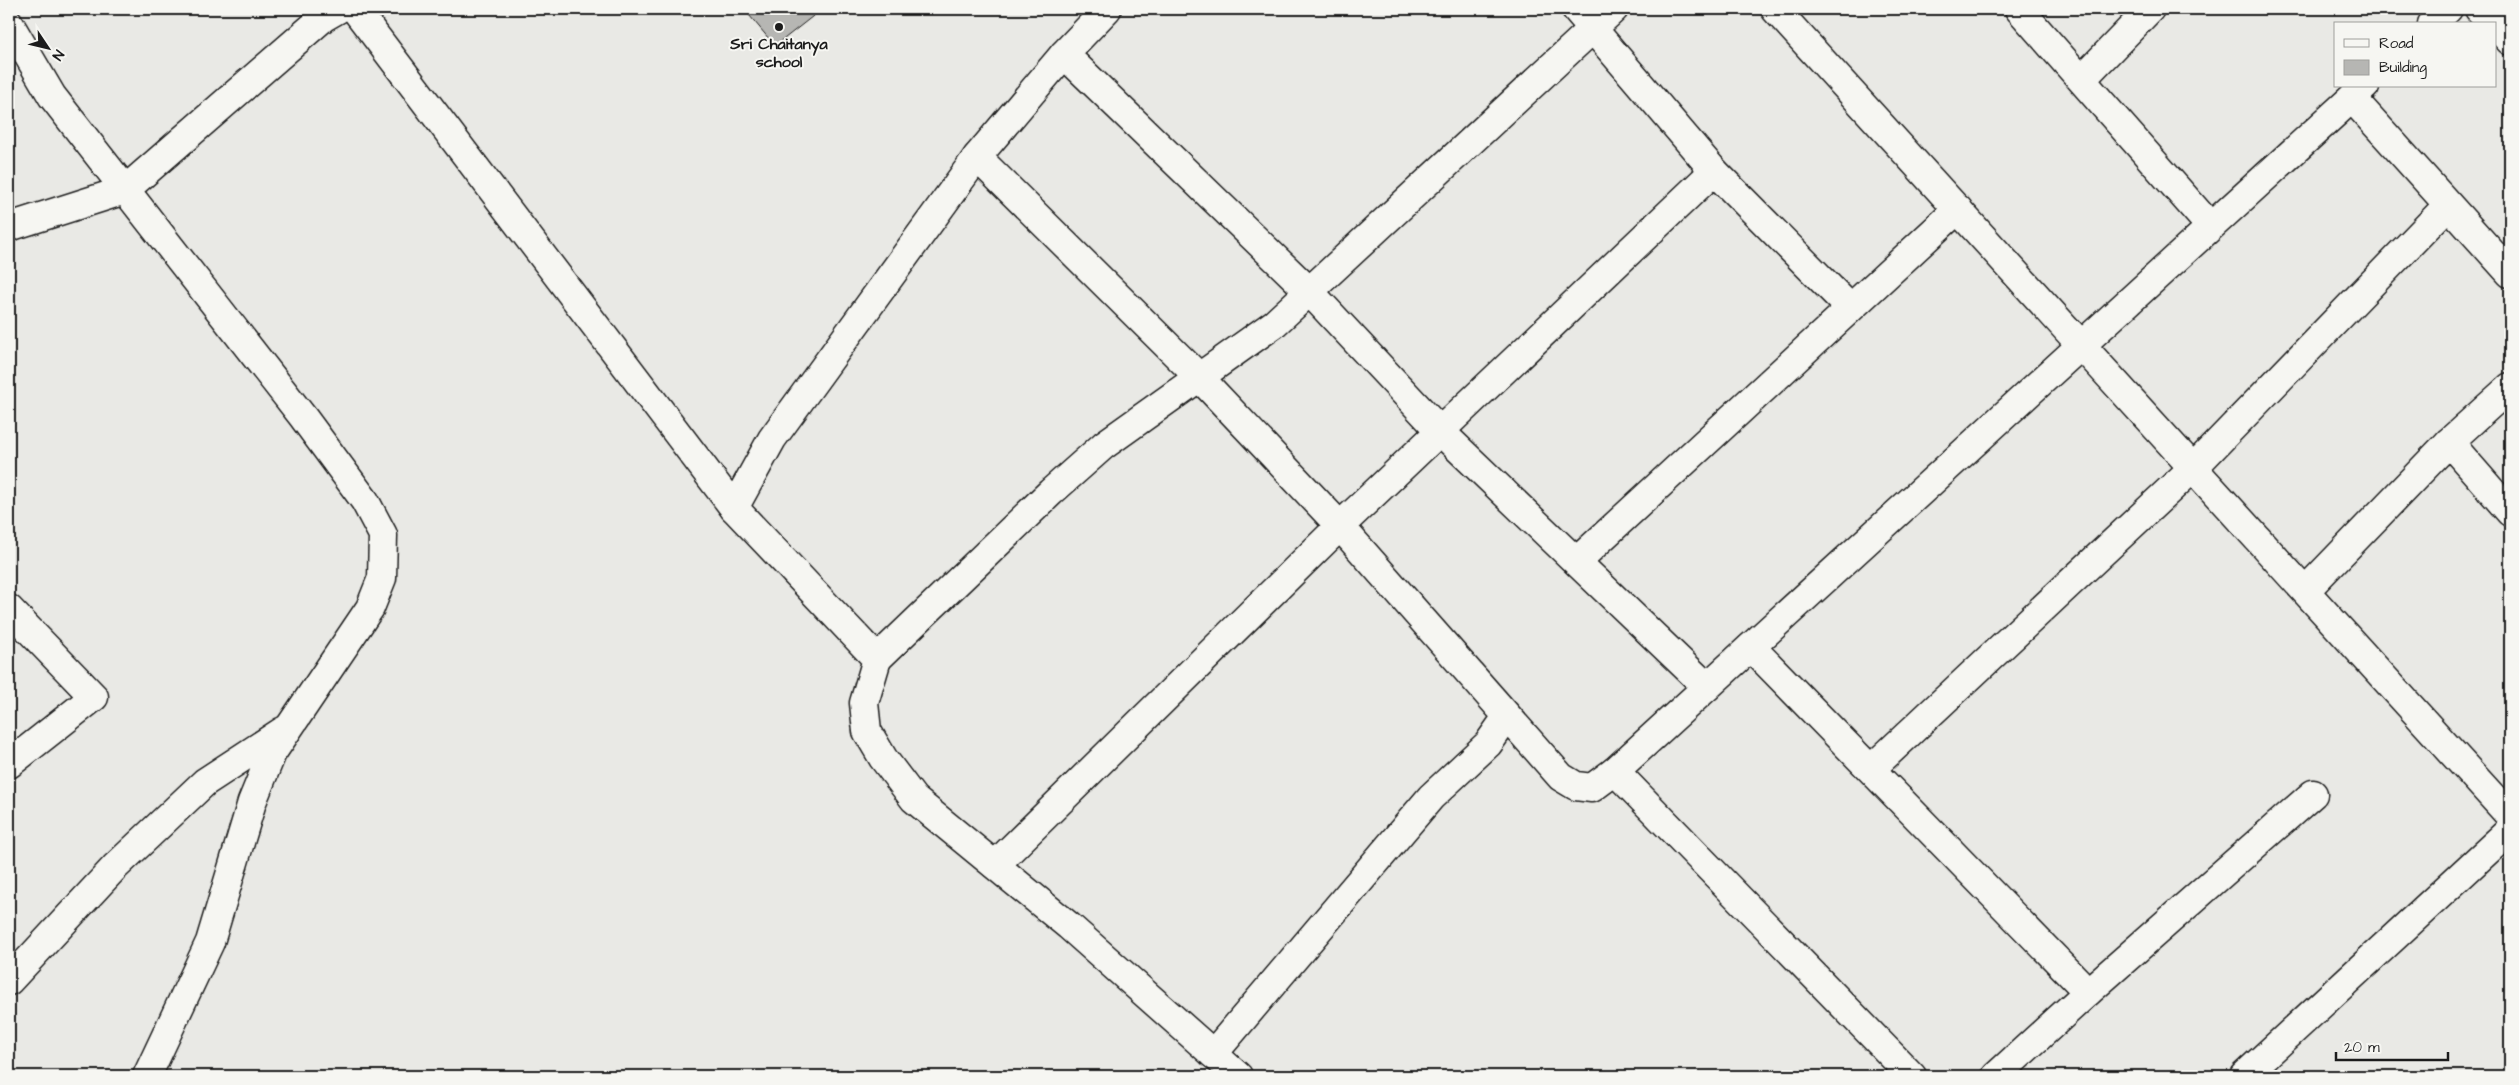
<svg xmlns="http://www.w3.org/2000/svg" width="2519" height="1085" viewBox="0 0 2519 1085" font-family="'Architects Daughter',sans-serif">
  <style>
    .building { fill: #b6b6b3; stroke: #1c1c1c }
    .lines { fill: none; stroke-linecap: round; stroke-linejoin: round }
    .minor-casing { stroke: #1c1c1c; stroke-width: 31 }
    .minor { stroke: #f6f6f2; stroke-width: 28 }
    .poi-dot { fill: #1c1c1c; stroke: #f6f6f2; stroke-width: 2 }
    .labels { text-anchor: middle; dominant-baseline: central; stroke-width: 4; stroke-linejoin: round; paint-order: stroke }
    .poi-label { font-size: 16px; font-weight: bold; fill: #1c1c1c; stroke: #f6f6f2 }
  </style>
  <rect width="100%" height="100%" fill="#e9e9e5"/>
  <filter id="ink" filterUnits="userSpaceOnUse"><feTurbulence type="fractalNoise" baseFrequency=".02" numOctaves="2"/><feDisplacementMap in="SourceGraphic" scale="10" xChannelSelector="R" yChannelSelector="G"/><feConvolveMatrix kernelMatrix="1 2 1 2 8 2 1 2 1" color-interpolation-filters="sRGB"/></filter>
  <g filter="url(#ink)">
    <polygon class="building" points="744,9 822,9 775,46"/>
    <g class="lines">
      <defs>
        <g id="minor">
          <polyline points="355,9 734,508 877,659 864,703 867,731 883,758 914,799 1069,926 1238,1076"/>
          <polyline points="1576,9 1714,171 1850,308"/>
          <polyline points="1775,9 2510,816"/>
          <polyline points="2019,9 2210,226"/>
          <polyline points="2479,9 2494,24"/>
          <polyline points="9,23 52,96 303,417 365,501 383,535 382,578 370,608 272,753 252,802 210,942 147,1076"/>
          <polyline points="2432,24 2448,9"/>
          <polyline points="2495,25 2510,41"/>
          <polyline points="1064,54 1309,291 1441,432 1707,687"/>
          <polyline points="2082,79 2150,9"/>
          <polyline points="2352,98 2510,273"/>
          <polyline points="977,157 1200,378 1340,526 1561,777 1576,786 1592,788 1615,771"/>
          <polyline points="9,227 125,190 324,17 338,9"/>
          <polyline points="2449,442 2510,512"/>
          <polyline points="734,508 772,439 977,157 1064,54 1107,9"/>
          <polyline points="1577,561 1958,209"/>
          <polyline points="2306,590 2449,442 2510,387"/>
          <polyline points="9,609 94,697 9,764"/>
          <polyline points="1751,647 2088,992"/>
          <polyline points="877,659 1051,492 1104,445 1274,324 1614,9"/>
          <polyline points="1871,769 2194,467 2448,205"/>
          <polyline points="995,865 1340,526 1714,171"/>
          <polyline points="9,981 115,867 205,782 283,731"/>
          <polyline points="1213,1054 1431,797 1488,744 1507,717"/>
          <polyline points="1912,1076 1615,771 2365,86"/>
          <polyline points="1996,1076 2088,992 2313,794"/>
          <polyline points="2244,1076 2510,830"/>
        </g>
      </defs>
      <use href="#minor" class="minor-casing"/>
      <use href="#minor" class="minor"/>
    </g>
  </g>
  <circle class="poi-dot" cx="779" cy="27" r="5"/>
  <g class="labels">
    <g class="poi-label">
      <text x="779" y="44">Sri Chaitanya<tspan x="779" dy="18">school</tspan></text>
    </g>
  </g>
  <rect width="2519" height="1085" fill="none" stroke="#f6f6f2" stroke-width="30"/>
  <rect x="15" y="15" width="2489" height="1055" fill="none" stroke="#1c1c1c" stroke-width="2" filter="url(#ink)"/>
  <rect x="2334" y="22" width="162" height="65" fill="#f6f6f2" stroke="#9f9f9c"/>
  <rect x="2344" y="39" width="25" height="8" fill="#f6f6f2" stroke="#9f9f9c"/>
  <text x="2379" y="48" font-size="15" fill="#1c1c1c">Road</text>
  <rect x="2344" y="60" width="25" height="15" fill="#b6b6b3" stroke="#9f9f9c"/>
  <text x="2379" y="72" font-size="15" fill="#1c1c1c">Building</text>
  <g transform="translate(48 48) rotate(125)" stroke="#f6f6f2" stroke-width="4" paint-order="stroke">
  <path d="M0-4L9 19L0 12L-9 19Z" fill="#1c1c1c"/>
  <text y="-8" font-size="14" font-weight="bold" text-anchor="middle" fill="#1c1c1c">N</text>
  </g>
  <path d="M2336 1052v8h112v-8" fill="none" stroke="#1c1c1c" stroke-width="2.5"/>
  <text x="2344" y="1052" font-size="15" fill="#1c1c1c" stroke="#f6f6f2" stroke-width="4" paint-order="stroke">20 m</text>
</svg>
